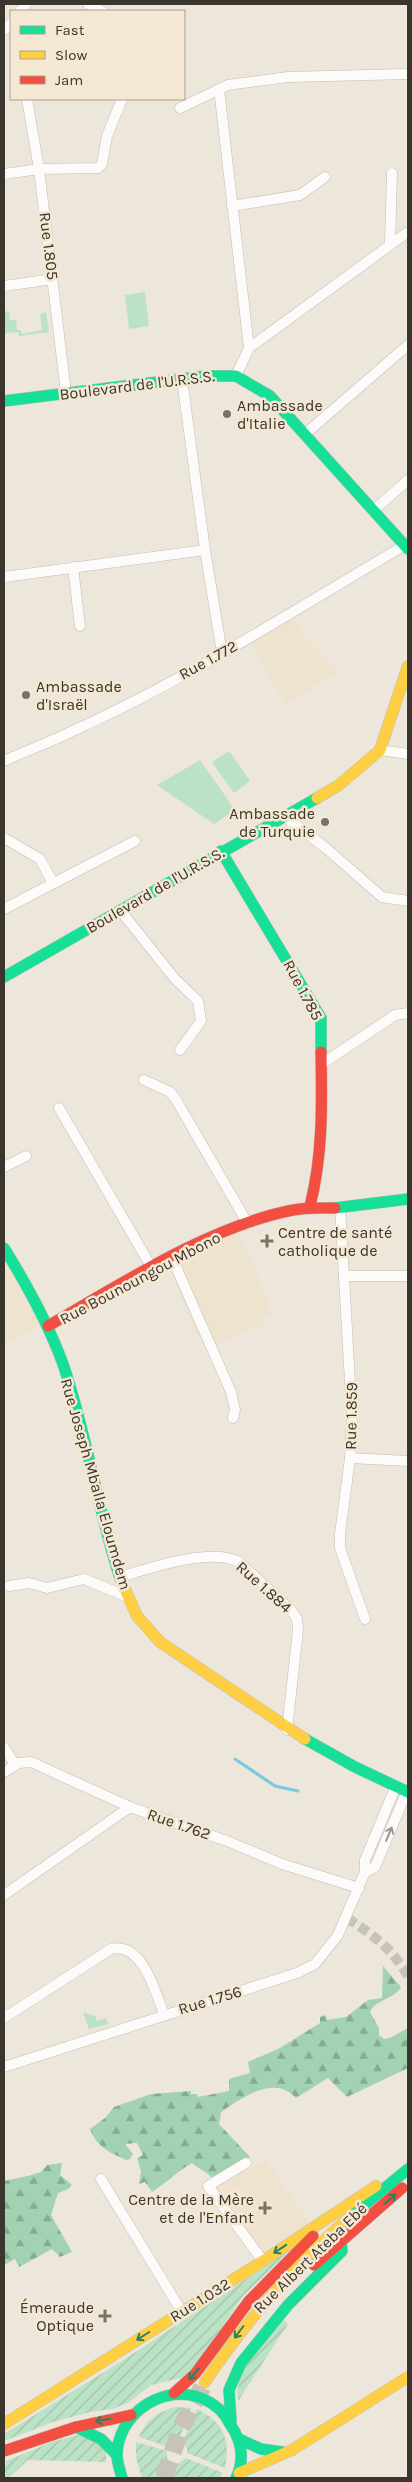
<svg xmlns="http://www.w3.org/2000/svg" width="412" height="2482" viewBox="0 0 412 2482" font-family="Karla,sans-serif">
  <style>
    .built { fill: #eee3ce }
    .grass { fill: #bbe2c5 }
    .forest { fill: url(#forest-firs) }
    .garden { fill: url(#garden-furrows) }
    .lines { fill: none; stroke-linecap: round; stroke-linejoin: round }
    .stream { stroke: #7cc8df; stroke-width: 3 }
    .street-tunnel { stroke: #c8c3b8; stroke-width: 10; stroke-dasharray: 10 5; stroke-linecap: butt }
    .highway-tunnel { stroke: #c8c3b8; stroke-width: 18; stroke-dasharray: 18 9; stroke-linecap: butt }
    .street-casing { stroke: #c3beb6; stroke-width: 11 }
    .fast-casing { stroke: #c3beb6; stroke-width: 12 }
    .slow-casing { stroke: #c3beb6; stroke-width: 12 }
    .jam-casing { stroke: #c3beb6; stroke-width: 12 }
    .street { stroke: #fcfbfa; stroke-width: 10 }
    .fast { stroke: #16e098; stroke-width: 11 }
    .slow { stroke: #ffcf43; stroke-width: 11 }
    .jam { stroke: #f24e42; stroke-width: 11 }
    .oneway { stroke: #9b9894 }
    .oneway2 { stroke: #2a825d }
    .poi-dot { fill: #78736a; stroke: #f4e8d3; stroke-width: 2 }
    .labels { text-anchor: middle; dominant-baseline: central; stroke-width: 5; stroke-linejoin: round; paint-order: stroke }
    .street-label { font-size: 16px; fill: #3a352d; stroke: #f4e8d3 }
    .poi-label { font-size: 16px; fill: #3a352d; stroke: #f4e8d3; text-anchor: start }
  </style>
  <defs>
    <pattern id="forest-firs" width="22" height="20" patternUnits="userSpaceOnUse" patternTransform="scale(1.25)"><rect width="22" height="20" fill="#a2d2b1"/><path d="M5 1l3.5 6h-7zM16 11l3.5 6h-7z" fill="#85ab90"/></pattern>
    <pattern id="garden-furrows" width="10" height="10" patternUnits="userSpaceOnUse" patternTransform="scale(1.25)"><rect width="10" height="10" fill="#bbe2c5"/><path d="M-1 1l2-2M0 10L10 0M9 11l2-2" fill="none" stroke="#a2c2aa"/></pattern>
  </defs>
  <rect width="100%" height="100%" fill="#ece6db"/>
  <g class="built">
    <polygon points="290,619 337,671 286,705 249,642"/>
    <polygon points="238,1229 254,1265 272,1317 262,1316 263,1325 213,1346 194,1331 169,1264"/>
    <polygon points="7,1261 42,1326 4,1345 4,1263"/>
    <polygon points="265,2159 310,2223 262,2254 215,2186 225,2179 227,2181 239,2173 252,2169"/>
  </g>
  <g class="grass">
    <polygon points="145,292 149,326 129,329 125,295"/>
    <polygon points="9,311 10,320 16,320 17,330 20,330 22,334 42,330 40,314 46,312 49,332 19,336 18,332 5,333 4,312"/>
    <polygon points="229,751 250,781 234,793 212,762"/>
    <polygon points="200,760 235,810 214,824 157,785"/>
    <polygon points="83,2012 95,2016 97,2021 106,2018 108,2024 89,2029"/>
  </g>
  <g class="forest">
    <path d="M383 1966 401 1987C395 1999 374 2000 370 2012L379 2028V2035L384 2039 390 2038 408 2028V2025V2068L347 2097 328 2078 296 2098C274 2074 242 2098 221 2112L219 2124 250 2157 213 2179C205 2170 200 2170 192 2163 176 2172 165 2184 152 2192L145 2182 139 2184 141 2171 137 2158 143 2155 137 2143 125 2144 133 2154 130 2159 126 2160C109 2152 97 2147 90 2129L105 2118 114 2107 151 2094 191 2091V2094H197L198 2097 229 2091V2079L250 2073 248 2062 280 2048 320 2023V2017L326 2015 327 2020 346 2017 368 2000 382 1998Z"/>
    <polygon points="62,2163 60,2175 72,2185 68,2189 58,2193 51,2215 72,2252 60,2257 52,2249 19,2267 15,2259 4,2265 4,2181 28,2176 41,2172 47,2165"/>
  </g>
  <g class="garden">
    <polygon points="289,2251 243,2296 193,2370 181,2378 151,2385 129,2402 113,2409 90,2412 53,2422 4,2441 4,2434 122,2361"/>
    <path d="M283 2319 288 2324 238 2401C233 2369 265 2342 283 2319Z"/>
    <path d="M175 2407 191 2408 178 2442H173L168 2447 139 2437C146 2420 157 2412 175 2407Z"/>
    <path d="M197 2409C223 2422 231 2439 225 2468L187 2453V2448L182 2443Z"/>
    <polygon points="77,2435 84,2435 106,2448 106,2462 28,2460 8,2478 4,2478 6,2461 52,2442"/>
    <polygon points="136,2442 167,2451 167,2458 171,2462 166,2478 142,2478 136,2458"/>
    <polygon points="186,2458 223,2473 220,2478 174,2478 178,2464"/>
  </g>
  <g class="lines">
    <polyline class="stream" points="235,1759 275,1786 298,1791"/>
    <path class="street-tunnel" d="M347 1918C374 1936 391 1947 408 1976"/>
    <polyline class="highway-tunnel" points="164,2478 181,2428 205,2382"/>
    <defs>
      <g id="street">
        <polyline points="88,4 102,11"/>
        <polyline points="20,11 26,4"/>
        <polyline points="4,30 11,23"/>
        <polyline points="219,89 249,348"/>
        <polyline points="27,99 39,169 66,393"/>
        <polyline points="180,108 228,85 288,77 408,74"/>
        <polyline points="4,174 39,169 98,168 102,164 107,136 122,99"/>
        <polyline points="232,206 300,195 325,177"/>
        <polyline points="390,244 392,173"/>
        <polyline points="4,286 53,279"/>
        <polyline points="236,376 249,348 408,232"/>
        <polyline points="182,379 205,550 222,653"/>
        <polyline points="304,435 408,345"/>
        <polyline points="374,510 408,480"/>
        <polyline points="73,567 80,626"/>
        <polyline points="4,577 205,550"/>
        <polyline points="380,750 408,754"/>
        <path d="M4 761C28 750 53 741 77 729 191 677 298 608 405 545"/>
        <polyline points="284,816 327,849 382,897 408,901"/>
        <polyline points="4,838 40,859 53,883"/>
        <polyline points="4,909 135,841"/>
        <polyline points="120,910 175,979 198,1001 201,1021 180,1050"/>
        <polyline points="323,1063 395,1015 408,1013"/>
        <polyline points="144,1080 170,1092 175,1098 248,1224"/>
        <polyline points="59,1108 152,1268"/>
        <polyline points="4,1167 26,1156"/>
        <polyline points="340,1208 352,1417 350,1458 340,1534 340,1548 365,1619"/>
        <polyline points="172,1258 231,1392 235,1410 233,1418"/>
        <polyline points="344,1276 408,1276"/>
        <polyline points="350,1458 408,1461"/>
        <path d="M120 1577C150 1568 211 1547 239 1562L291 1610 297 1619 298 1630 287 1730"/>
        <polyline points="9,1586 29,1583 47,1588 84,1579 128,1597"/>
        <polyline points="4,1747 15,1765"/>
        <polyline points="4,1772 19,1763 31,1762 130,1807 227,1841 282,1864 359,1888"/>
        <polyline points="365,1872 375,1867 407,1791"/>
        <polyline points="4,1895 130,1807"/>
        <path d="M4 2018 111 1949C143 1942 155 1992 164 2014"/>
        <polyline points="4,2067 297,1973 315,1964 338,1935 365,1872 365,1860 396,1786"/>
        <polyline points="246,2163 208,2186 263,2261"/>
        <polyline points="101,2179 182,2312"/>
      </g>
      <g id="fast">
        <polyline points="4,401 206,376 236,376 270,396 408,549"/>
        <polyline points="221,851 321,1018 321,1052"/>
        <polyline points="4,977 317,798"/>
        <polyline points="335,1208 408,1199"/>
        <path d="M4 1248C27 1285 48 1323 63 1364 87 1434 97 1508 120 1578"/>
        <polyline points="305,1739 355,1767 408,1792"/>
        <polyline points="352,2215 408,2169"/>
        <polyline points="231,2421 229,2390 241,2363 288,2305 342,2251 341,2242"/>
        <polyline points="76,2427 101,2439 117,2455"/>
        <polyline points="239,2439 261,2449 282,2452"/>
        <path d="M122 2478C120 2470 116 2460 117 2452 121 2404 181 2375 219 2409 224 2413 227 2419 230 2424 242 2441 245 2459 236 2478"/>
      </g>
      <g id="slow">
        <polyline points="317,798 339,785 380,750 408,666"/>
        <polyline points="120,1578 137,1616 160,1642 305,1739"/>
        <path d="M205 2382C247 2320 295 2264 352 2215"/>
        <polyline points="4,2424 263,2261 376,2186"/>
        <polyline points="239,2473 292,2450 408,2377"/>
      </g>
      <g id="jam">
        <path d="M310 1206C323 1155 322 1104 321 1052"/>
        <path d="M48 1326C121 1284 210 1226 293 1210 307 1207 321 1208 335 1208"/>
        <polyline points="314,2265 402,2188"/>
        <polyline points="174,2393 195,2374 249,2301 313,2236"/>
        <polyline points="4,2451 76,2427 131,2415"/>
      </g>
    </defs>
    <use href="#street" class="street-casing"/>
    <use href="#fast" class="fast-casing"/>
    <use href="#slow" class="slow-casing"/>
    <use href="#jam" class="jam-casing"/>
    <use href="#street" class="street"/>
    <use href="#fast" class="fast"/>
    <use href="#slow" class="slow"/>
    <use href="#jam" class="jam"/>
  </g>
  <defs><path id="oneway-shaft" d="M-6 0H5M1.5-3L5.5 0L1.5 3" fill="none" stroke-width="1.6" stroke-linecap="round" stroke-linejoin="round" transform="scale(1.25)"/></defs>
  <use class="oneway" href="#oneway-shaft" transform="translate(389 1834) rotate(-67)"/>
  <g class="oneway2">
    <use href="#oneway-shaft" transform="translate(390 2199) rotate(-41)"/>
    <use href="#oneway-shaft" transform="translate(280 2249) rotate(147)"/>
    <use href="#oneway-shaft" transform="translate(239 2332) rotate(127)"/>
    <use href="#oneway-shaft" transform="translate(143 2336) rotate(148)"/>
    <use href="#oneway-shaft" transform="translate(194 2374) rotate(130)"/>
    <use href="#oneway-shaft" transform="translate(103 2420) rotate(170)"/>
  </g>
  <g class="poi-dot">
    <circle cx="227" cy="414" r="5"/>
    <circle cx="26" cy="695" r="5"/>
    <circle cx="325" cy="822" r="5"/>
    <path d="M264.5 1233.5h5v5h5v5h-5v5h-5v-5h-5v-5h5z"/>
    <path d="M262.5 2200.5h5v5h5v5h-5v5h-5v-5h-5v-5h5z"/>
    <path d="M102.5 2308.5h5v5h5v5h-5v5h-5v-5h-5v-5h5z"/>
  </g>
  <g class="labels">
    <g class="street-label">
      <text transform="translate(49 246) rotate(83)">Rue 1.805</text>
      <text transform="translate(137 385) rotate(-7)">Boulevard de l'U.R.S.S.</text>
      <text transform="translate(208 660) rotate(-29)">Rue 1.772</text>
      <text transform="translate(155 890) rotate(-30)">Boulevard de l'U.R.S.S.</text>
      <text transform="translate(303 990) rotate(62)">Rue 1.785</text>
      <text transform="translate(140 1278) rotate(-28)">Rue Bounoungou Mbono</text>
      <text transform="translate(351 1416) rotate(-89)">Rue 1.859</text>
      <text transform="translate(96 1484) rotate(74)">Rue Joseph Mballa Eloumdem</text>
      <text transform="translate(264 1587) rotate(42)">Rue 1.884</text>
      <text transform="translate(179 1824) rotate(19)">Rue 1.762</text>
      <text transform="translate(210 2000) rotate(-17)">Rue 1.756</text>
      <text transform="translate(310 2258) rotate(-44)">Rue Albert Ateba Ebé</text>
      <text transform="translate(200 2300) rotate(-32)">Rue 1.032</text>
    </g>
    <g class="poi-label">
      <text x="237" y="405">Ambassade<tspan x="237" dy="18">d'Italie</tspan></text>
      <text x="36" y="686">Ambassade<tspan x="36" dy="18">d'Israël</tspan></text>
      <text x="315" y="813" text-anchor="end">Ambassade<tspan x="315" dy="18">de Turquie</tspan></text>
      <text x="278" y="1232">Centre de santé<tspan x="278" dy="18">catholique de</tspan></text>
      <text x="254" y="2199" text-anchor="end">Centre de la Mère<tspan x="254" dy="18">et de l'Enfant</tspan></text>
      <text x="94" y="2307" text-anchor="end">Émeraude<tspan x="94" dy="18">Optique</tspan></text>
    </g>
  </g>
  <rect width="412" height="2482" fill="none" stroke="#3a352d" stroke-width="10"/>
  <rect x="10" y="10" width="175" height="90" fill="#f4e8d3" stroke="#aaa091"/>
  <rect x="20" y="26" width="25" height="8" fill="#16e098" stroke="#aaa091"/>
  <text x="55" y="35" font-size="15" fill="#3a352d">Fast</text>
  <rect x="20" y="51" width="25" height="8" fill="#ffcf43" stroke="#aaa091"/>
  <text x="55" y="60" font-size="15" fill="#3a352d">Slow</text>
  <rect x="20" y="76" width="25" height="8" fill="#f24e42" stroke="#aaa091"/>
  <text x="55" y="85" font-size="15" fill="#3a352d">Jam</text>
</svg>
